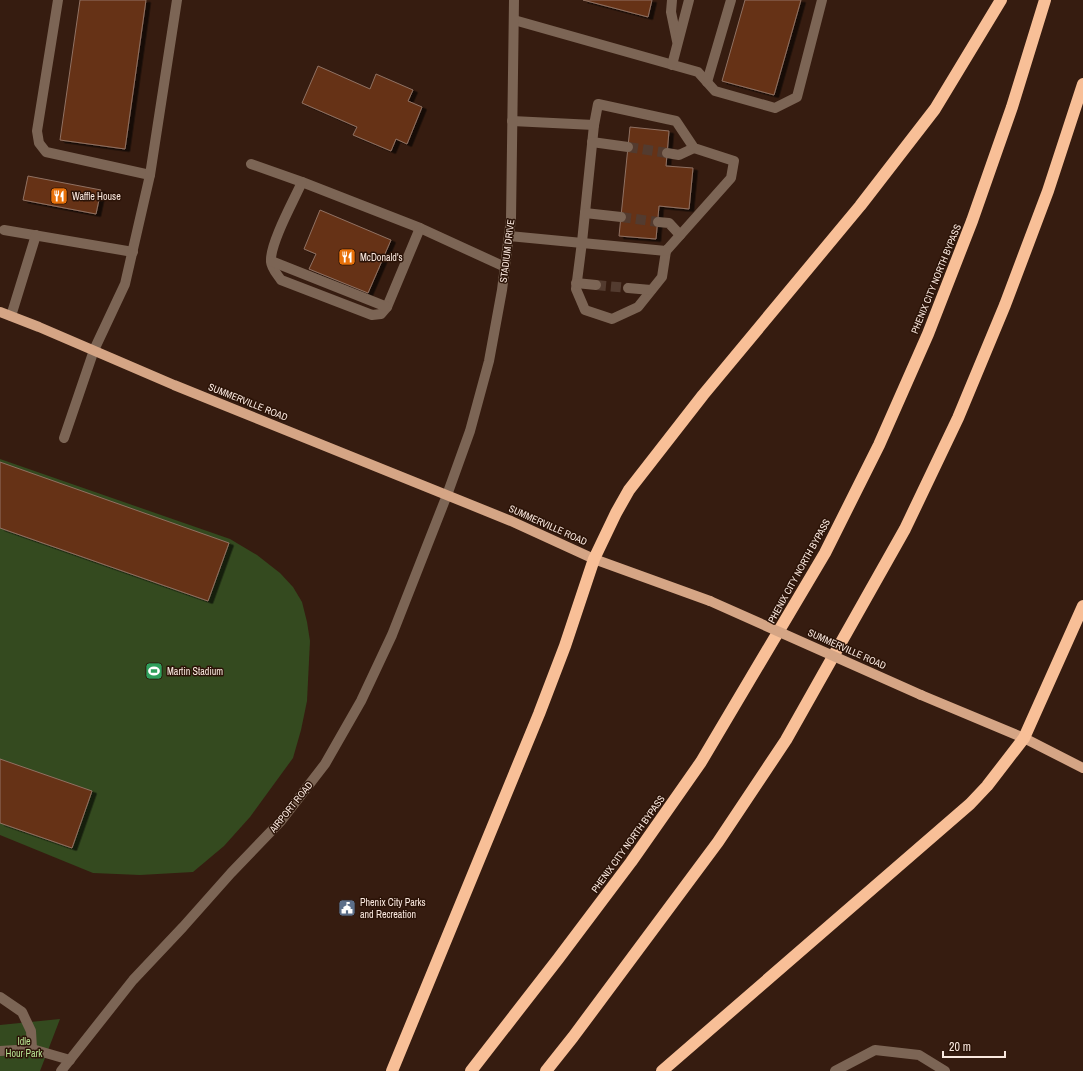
<svg xmlns="http://www.w3.org/2000/svg" width="1083" height="1071" viewBox="0 0 1083 1071" font-family="'Archivo Narrow',sans-serif">
  <style>
    .green { fill: #344a1f }
    .building { fill: #663216; stroke: #907162; filter: url(#shadow) }
    .lines { fill: none; stroke-linecap: round; stroke-linejoin: round }
    .minor-tunnel { stroke: #533b2f; stroke-width: 10; stroke-dasharray: 10 5; stroke-linecap: butt }
    .minor { stroke: #7c6555; stroke-width: 10 }
    .major { stroke: #d5a585; stroke-width: 10 }
    .highway { stroke: #f8bf97; stroke-width: 12 }
    .major-bridge { stroke: #d5a585; stroke-width: 10 }
    .labels { text-anchor: middle; dominant-baseline: central; stroke-width: 3; stroke-linejoin: round; paint-order: stroke }
    .poi-label { font-size: 10px; fill: #fae8df; stroke: #2b1307; text-anchor: start }
    .street-label { font-size: 10px; fill: #fae8df; stroke: #2b1307 }
    .park-label { font-size: 10px; fill: #b6e292; stroke: #2b1307 }
  </style>
  <defs>
    <filter id="shadow"><feDropShadow dx="4.5" dy="2.5" stdDeviation="0" flood-color="#0009"/></filter>
  </defs>
  <rect width="100%" height="100%" fill="#361c10"/>
  <g class="green">
    <polygon points="0,459 230,539 257,555 280,573 293,587 302,602 307,622 310,641 307,701 301,730 293,758 250,817 224,846 193,872 140,875 93,873 0,835"/>
    <polygon points="60,1019 40,1071 0,1071 0,1025"/>
  </g>
  <g class="building">
    <polygon points="80,0 146,0 125,149 60,140"/>
    <polygon points="583,0 652,0 648,17"/>
    <polygon points="745,0 801,0 774,95 722,81"/>
    <polygon points="318,66 370,89 376,74 413,90 408,101 422,107 407,144 396,139 391,151 353,135 357,127 302,103"/>
    <polygon points="630,127 669,131 666,166 693,168 689,209 659,206 656,239 619,236"/>
    <polygon points="28,176 101,190 96,214 23,200"/>
    <polygon points="320,210 391,240 368,293 309,269 316,254 304,249"/>
    <polygon points="0,462 229,543 208,601 0,528"/>
    <polygon points="0,759 92,791 72,848 0,823"/>
  </g>
  <g class="lines">
    <g class="minor-tunnel">
      <polyline points="628,147 667,153"/>
      <polyline points="621,217 658,222"/>
      <polyline points="596,285 628,288"/>
    </g>
    <g class="minor">
      <polyline points="58,0 37,131 39,143 46,152 150,175"/>
      <polyline points="672,0 671,12 677,41"/>
      <polyline points="514,20 698,72 715,91 775,108 797,97 822,0"/>
      <polyline points="672,65 689,0"/>
      <polyline points="707,82 731,0"/>
      <polyline points="594,125 582,242 576,289 585,310 612,319 638,307 662,277 666,251"/>
      <polyline points="592,142 628,147"/>
      <polyline points="667,153 679,155 694,148"/>
      <polyline points="251,164 302,182 420,228 505,267"/>
      <path d="M302 182C294 200 270 243 271 261 271 268 277 274 281 280L372 315 381 314 387 307 420 228"/>
      <polyline points="585,213 621,217"/>
      <polyline points="658,222 669,223 680,235"/>
      <polyline points="4,230 133,252"/>
      <polyline points="509,236 666,251 731,178 734,161 694,148 676,121 598,104 594,125 512,121"/>
      <polyline points="271,261 387,307"/>
      <polyline points="576,283 596,285"/>
      <polyline points="628,288 651,290"/>
      <polyline points="11,316 36,235"/>
      <polyline points="64,438 94,350 125,284 150,175 177,0"/>
      <polyline points="0,997 22,1012 31,1031 32,1049"/>
      <polyline points="0,1051 32,1049 70,1060"/>
      <polyline points="61,1071 133,980 183,927 231,873 281,821 325,764 361,701 392,635 447,495 470,431 489,361 502,290 511,219 514,0"/>
      <polyline points="835,1071 875,1050 919,1055 945,1071"/>
    </g>
    <g class="major">
      <polyline points="0,312 39,327 174,385 511,521 594,559 710,601"/>
      <polyline points="921,695 1024,738 1083,768"/>
    </g>
    <g class="highway">
      <polyline points="392,1071 539,714 565,646 594,559 616,513 629,490 703,395 860,206 935,109 1001,0"/>
      <polyline points="471,1071 558,959 631,862 701,762 825,553 879,445 928,334 972,221 1012,107 1045,0"/>
      <polyline points="546,1071 573,1037 718,842 786,740 905,529 958,418 1005,305 1048,191 1083,84"/>
      <polyline points="662,1071 970,804 987,786 1024,738 1083,606"/>
    </g>
    <polyline class="major-bridge" points="710,601 921,695"/>
  </g>
  <defs>
    <symbol id="restaurant-square" viewBox="-11 -11 22 22"><rect x="-9" y="-9" width="18" height="18" rx="4" fill="#e8710a" stroke="#2b1307"/><path d="M-5-6h1v4h1v-4h1v4h1v-4h1v5L-1.5 .5V6h-2V.5L-5-1ZM5-6V6H3V1.5H1.5Q1.5-4 5-6Z" fill="#fff"/></symbol>
    <symbol id="stadium-square" viewBox="-11 -11 22 22"><rect x="-9" y="-9" width="18" height="18" rx="4" fill="#2e9e5b" stroke="#2b1307"/><path d="M0-5a6.5 5 0 1 0 0 10a6.5 5 0 1 0 0-10ZM-3.5-1.8h7v3.6h-7Z" fill="#fff"/></symbol>
    <symbol id="civic-square" viewBox="-11 -11 22 22"><rect x="-9" y="-9" width="18" height="18" rx="4" fill="#5c6f8a" stroke="#2b1307"/><path d="M-.6-6.5H3V-4.5H.6V-3L4-1V1h2V6H-6V1h2V-1L-.6-3ZM-1.2 2.5V6h2.4V2.5Z" fill="#fff"/></symbol>
  </defs>
  <g fill-rule="evenodd">
    <use href="#restaurant-square" x="49" y="186" width="20" height="20"/>
    <use href="#restaurant-square" x="337" y="247" width="20" height="20"/>
    <use href="#stadium-square" x="144" y="661" width="20" height="20"/>
    <use href="#civic-square" x="337" y="898" width="20" height="20"/>
  </g>
  <g class="labels">
    <g class="poi-label">
      <text x="72" y="196">Waffle House</text>
      <text x="360" y="257">McDonald's</text>
      <text x="167" y="671">Martin Stadium</text>
      <text x="360" y="902">Phenix City Parks<tspan x="360" dy="12">and Recreation</tspan></text>
    </g>
    <g class="street-label">
      <text transform="translate(507 251) rotate(-83)">STADIUM DRIVE</text>
      <text transform="translate(936 279) rotate(-68)">PHENIX CITY NORTH BYPASS</text>
      <text transform="translate(248 402) rotate(22)">SUMMERVILLE ROAD</text>
      <text transform="translate(548 525) rotate(24)">SUMMERVILLE ROAD</text>
      <text transform="translate(799 571) rotate(-61)">PHENIX CITY NORTH BYPASS</text>
      <text transform="translate(847 649) rotate(24)">SUMMERVILLE ROAD</text>
      <text transform="translate(291 807) rotate(-51)">AIRPORT ROAD</text>
      <text transform="translate(628 844) rotate(-54)">PHENIX CITY NORTH BYPASS</text>
    </g>
    <g class="park-label">
      <text x="24" y="1041">Idle<tspan x="24" dy="12">Hour Park</tspan></text>
    </g>
  </g>
  <path d="M943 1051v6h62v-6" fill="none" stroke="#fae8df" stroke-width="2"/>
  <text x="949" y="1051" font-size="12" fill="#fae8df" stroke="#2b1307" stroke-width="3" paint-order="stroke">20 m</text>
</svg>
